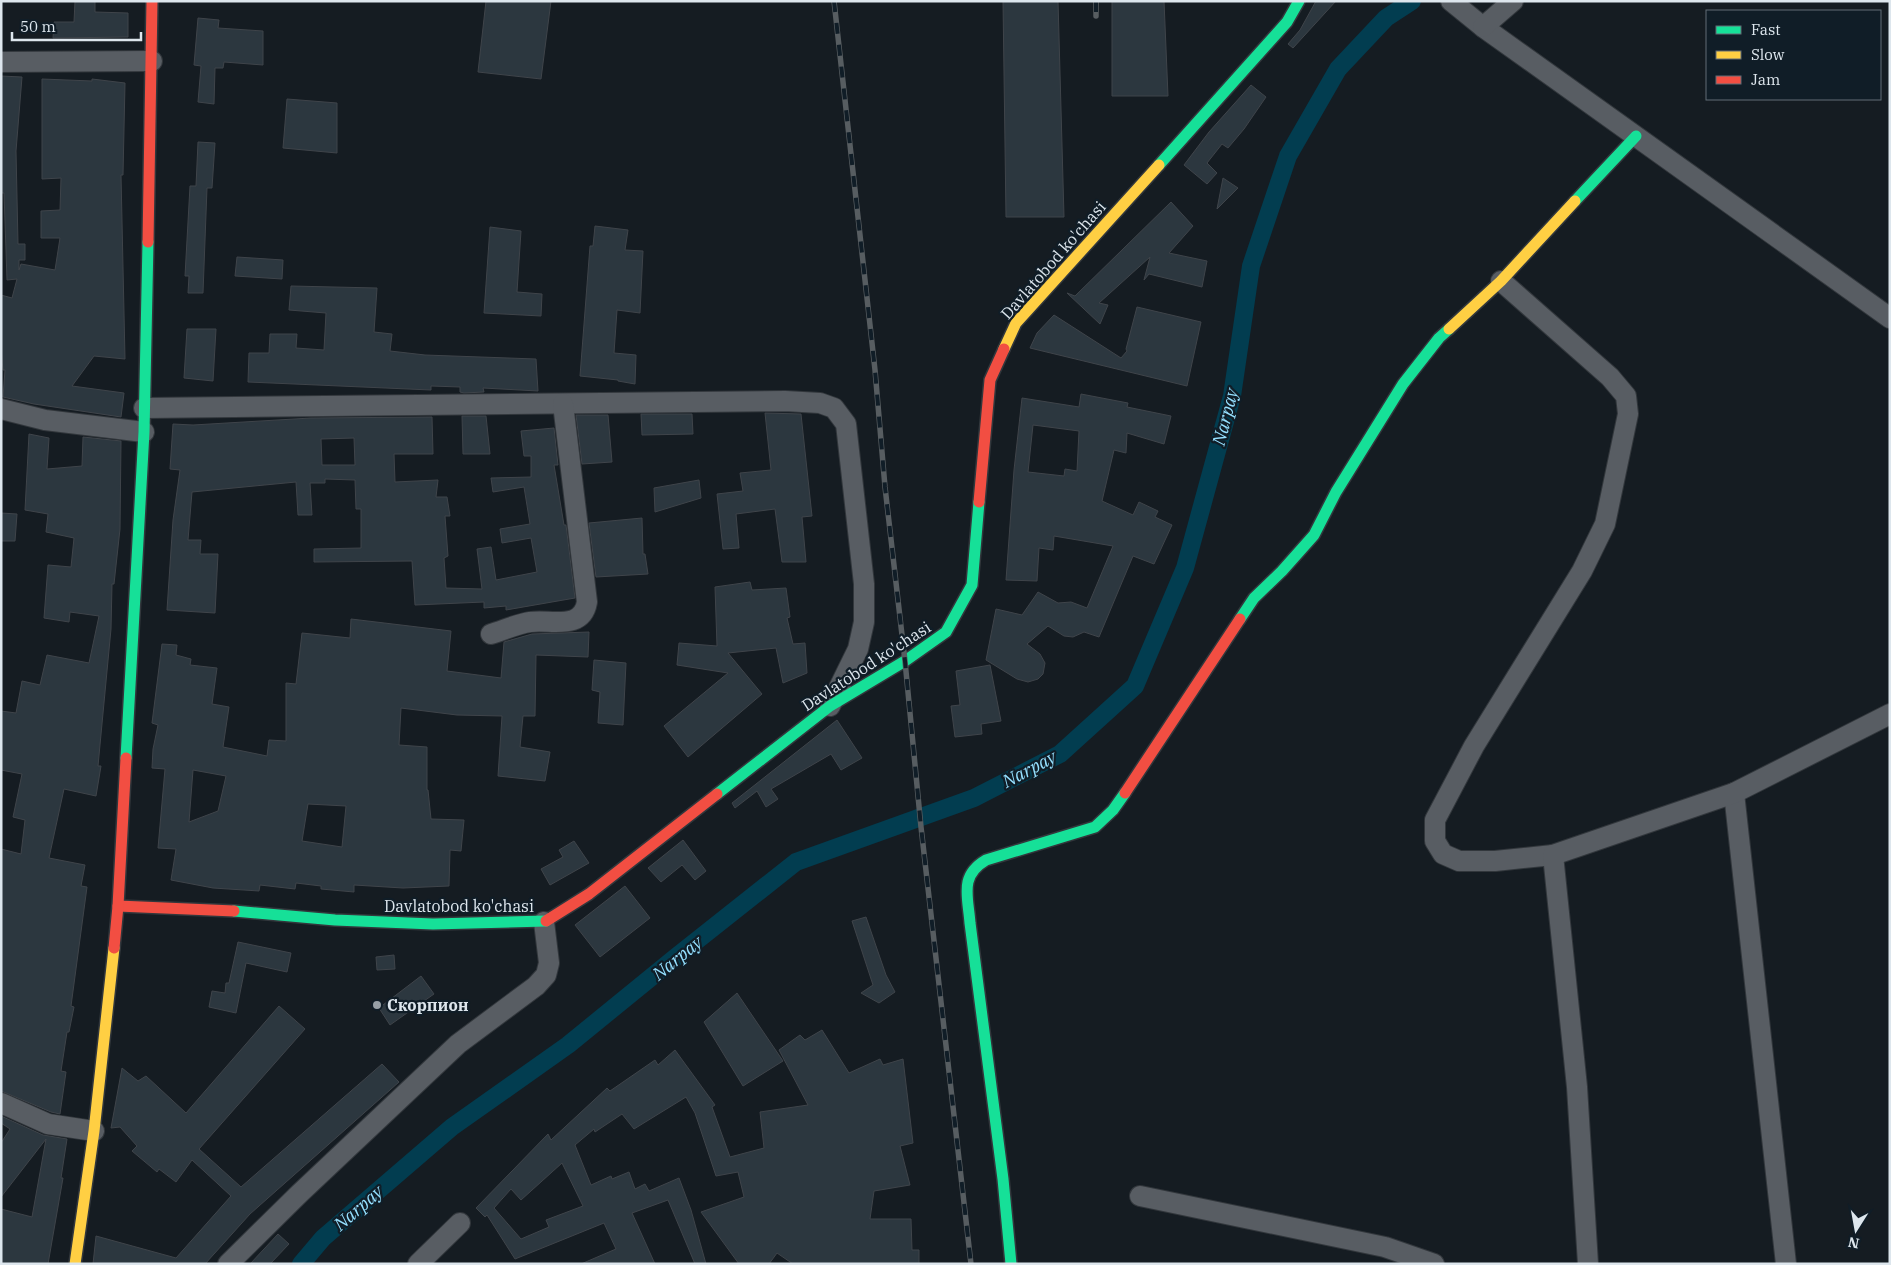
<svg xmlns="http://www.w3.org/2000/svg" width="1891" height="1265" viewBox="0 0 1891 1265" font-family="'IBM Plex Serif',serif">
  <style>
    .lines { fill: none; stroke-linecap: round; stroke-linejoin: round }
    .canal { stroke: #023d50; stroke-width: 18 }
    .building { fill: #2c373f; stroke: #3f444a; fill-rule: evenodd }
    .street-casing { stroke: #32373c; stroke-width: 22 }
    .fast-casing { stroke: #32373c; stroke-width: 14 }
    .slow-casing { stroke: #32373c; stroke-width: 14 }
    .jam-casing { stroke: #32373c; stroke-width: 14 }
    .street { stroke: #585d63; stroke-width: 20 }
    .fast { stroke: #16e098; stroke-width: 11 }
    .slow { stroke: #ffcf43; stroke-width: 11 }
    .jam { stroke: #f24e42; stroke-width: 11 }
    .rail-casing { stroke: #575d61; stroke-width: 5.5 }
    .rail { stroke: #101d27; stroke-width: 4; stroke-dasharray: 11; stroke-linecap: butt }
    .poi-dot { fill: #979fa6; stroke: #101d27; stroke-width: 2 }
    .labels { text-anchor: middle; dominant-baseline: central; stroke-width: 4.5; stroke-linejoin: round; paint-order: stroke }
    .street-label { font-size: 16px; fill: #dde6ed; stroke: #101d27 }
    .poi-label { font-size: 16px; font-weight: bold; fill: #dde6ed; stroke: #101d27; text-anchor: start }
    .water-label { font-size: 18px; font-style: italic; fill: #94dffe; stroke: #101d27 }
  </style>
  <rect width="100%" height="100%" fill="#151c22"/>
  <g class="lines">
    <polyline class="canal" points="301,1264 323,1238 452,1127 568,1045 676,957 796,862 974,798 1060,754 1135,686 1185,568 1232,396 1251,266 1288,156 1338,69 1386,18 1412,1"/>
  </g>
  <g class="building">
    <polygon points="75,1 95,1 95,12 128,13 128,37 53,38 54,22 74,22"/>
    <polygon points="486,1 551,1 541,79 478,72"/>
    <polygon points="1003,1 1058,1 1064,217 1006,217"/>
    <polygon points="1112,1 1164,1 1168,96 1112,96"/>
    <polygon points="1316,1 1336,1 1293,48 1288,44 1300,30"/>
    <polygon points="198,18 219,20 218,28 263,31 263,65 224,62 223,68 215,68 214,104 198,102 201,66 194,65"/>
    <polygon points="1,76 22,77 16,151 18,244 25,244 25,260 19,260 19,270 21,264 55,270 60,238 41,238 41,211 60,210 61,178 42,179 42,79 92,81 92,79 125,83 123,175 121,175 125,359 94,356 72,386 124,393 121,417 34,404 3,397 5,370 3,370 1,349 1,295 12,298 17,279 7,280 4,193 1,193"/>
    <polygon points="1251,85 1266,97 1244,129 1228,148 1222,144 1207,163 1217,173 1207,184 1184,165 1209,132"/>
    <polygon points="287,99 337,103 337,153 283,148"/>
    <polygon points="198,142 215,143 212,188 207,188 203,293 188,293 189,276 185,276 190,186 196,186"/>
    <polygon points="1223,178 1238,188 1217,209"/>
    <polygon points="1171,202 1193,226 1169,253 1207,261 1202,287 1149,274 1144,280 1150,257 1099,303 1108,305 1100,324 1067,293 1075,296"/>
    <polygon points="595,226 628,230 625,250 643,251 640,313 617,310 614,353 636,355 635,384 618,381 618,380 580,376 590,246 593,246"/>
    <polygon points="490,227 521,231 517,292 542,294 541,316 484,313"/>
    <polygon points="237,257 283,260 282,279 235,276"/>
    <polygon points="291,286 377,288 374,332 392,334 390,351 425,355 536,359 538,391 483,388 484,392 464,393 460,392 460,387 431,386 431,390 248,382 249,353 269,353 270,334 297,334 296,348 324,350 326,313 289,310"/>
    <polygon points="1137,307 1201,322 1187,386 1030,348 1037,333 1054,315 1121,358 1127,351 1126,349"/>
    <polygon points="187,329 216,329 213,381 184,378"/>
    <path d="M1081 394 1128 403 1127 407 1171 416 1164 444 1127 433 1126 453 1114 450 1102 501 1133 515 1139 502 1158 511 1155 517 1172 525 1154 564 1133 556 1099 637 1084 632 1073 637 1064 636 1048 626 1027 644 1040 654 1045 663 1043 674 1038 679 1028 682 1017 679 986 660 996 609 1022 615 1038 592 1058 603 1071 602 1087 608 1113 546 1054 536 1053 550 1039 548 1037 581 1006 580 1014 470 1022 398 1079 407ZM1033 425 1079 431 1077 471 1065 469 1064 476 1028 472Z"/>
    <polygon points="765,413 801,414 812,516 802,517 806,562 782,562 775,509 736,514 739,548 723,549 717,494 743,491 740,473 771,470"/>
    <polygon points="641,414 692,414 693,434 642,435"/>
    <polygon points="576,415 608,415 612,462 582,464"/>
    <polygon points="462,416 486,416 490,454 463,454"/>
    <path d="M432 417 433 454H394L395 482 438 480 436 497H447L450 516H445L448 556 444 558 446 588 482 589 477 549 491 547 496 580 537 572 531 538 502 543 500 529 530 524 524 487 493 492 491 478 531 477V456H524L521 431 554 428 558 465H554L564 525H566L575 598 506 610V606L484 608V602L415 605 412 561 314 562V549L361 548V509H356L355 480 325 479V483H310L312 515H298L296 482 192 492 188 540H201L200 554H218L215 613 167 610 173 520 180 470 170 469 173 424 193 425 311 418ZM354 438 355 465H322L321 439Z"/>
    <polygon points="29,434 49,438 47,469 82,466 83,437 121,441 120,529 114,584 112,584 111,629 98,766 101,766 96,796 64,789 49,858 85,865 81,886 87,887 71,1006 74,1007 69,1032 67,1032 61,1071 66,1072 60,1114 51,1112 1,1091 1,849 21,854 25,820 13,817 22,774 1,770 1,711 16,713 22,681 40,685 47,655 89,663 99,616 70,612 69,622 44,618 48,565 71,567 74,538 46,532 48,514 25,510"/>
    <polygon points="699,480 701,498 655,512 654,488"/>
    <polygon points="1,513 17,514 15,541 1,541"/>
    <polygon points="642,518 643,554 645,554 648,574 596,577 589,523"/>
    <polygon points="750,582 752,590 786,588 790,617 787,618 793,644 805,643 807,673 783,683 776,648 728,653 762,694 688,757 664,726 728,673 677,665 679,643 717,646 715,587"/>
    <path d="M351 619 451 631 447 671 501 678 504 642 532 634 589 632 588 657 536 655 535 716H523L520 747 550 752 545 781 498 776 502 716 457 715 401 708 399 745 427 747V790H428L431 819 464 820 461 851 450 850 449 886 403 888 354 885V892L321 889V886L296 883 295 889 260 885 259 891 213 888 171 880 176 849 158 848 165 769 152 768 153 749 158 725 152 723 162 644 177 645 176 655 191 659 190 665 217 668 212 704 229 707 223 747 267 756 269 740 286 741V683L296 684 302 633 350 638ZM193 770 226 776 218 811 189 822ZM308 804 346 806 342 847 302 841Z"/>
    <polygon points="594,660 626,663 623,725 598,723 600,692 592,690"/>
    <polygon points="990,665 1001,721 981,724 982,734 955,737 951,706 960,705 956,671"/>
    <polygon points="837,720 862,758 841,770 831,754 771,789 778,799 766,807 757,791 735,808 732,803"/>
    <polygon points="683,840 706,871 695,880 682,865 661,882 648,868"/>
    <polygon points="574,841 589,863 550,885 541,869 563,857 559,850"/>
    <polygon points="625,886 650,918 600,957 575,925"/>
    <polygon points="866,917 886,975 895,992 879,1003 861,993 873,985 852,921"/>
    <polygon points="238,942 291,953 287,972 246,963 236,1013 209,1007 212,991 225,993 226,983 229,983"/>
    <polygon points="394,955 395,969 377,970 376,957"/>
    <polygon points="421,976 434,994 390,1025 379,1008"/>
    <polygon points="737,993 783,1061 743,1086 704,1022"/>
    <polygon points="279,1006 305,1029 199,1149 241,1187 382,1064 399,1082 250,1214 205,1264 93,1264 96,1236 176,1258 231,1196 192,1160 176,1182 159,1169 157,1172 132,1151 137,1146 120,1127 111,1128 122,1068 138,1081 146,1076 186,1113"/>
    <path d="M822 1030 849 1073 880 1059 883 1065 903 1059 913 1143 900 1146 910 1185 874 1191 870 1219H911L912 1250H919V1264H793L777 1253 769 1264H739L701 1212 744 1197 738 1172 716 1176 695 1113 686 1097 634 1129 622 1114 595 1132 594 1129 575 1145 591 1185 611 1176 612 1179 629 1172 635 1189 645 1184 649 1191 679 1178 691 1210 706 1264H695L668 1200 632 1213 655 1264H581L616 1249 604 1223 515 1259 487 1215 485 1217 476 1208 548 1134 551 1140 607 1088 610 1091 655 1060 658 1065 675 1050 715 1105 712 1107 730 1157 764 1148 760 1112 808 1105 779 1050 800 1035 805 1040ZM562 1163 583 1206 546 1220 549 1227 521 1239 494 1208 511 1189 521 1200Z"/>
    <polygon points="1,1116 43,1135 67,1139 61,1178 63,1178 48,1264 1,1264 1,1209 32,1217 46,1139 1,1197 1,1143 10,1129 1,1123"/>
    <polygon points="278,1234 289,1244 270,1264 250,1264"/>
  </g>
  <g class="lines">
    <defs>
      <g id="street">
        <polyline points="1451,1 1483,27 1890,318"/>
        <polyline points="1483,27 1513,1"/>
        <polyline points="1,62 152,61"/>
        <polyline points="1501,281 1610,377 1626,396 1628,414 1605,524 1582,571 1474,746 1435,820 1435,841 1443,854 1459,861 1495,861 1553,855"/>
        <polyline points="144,408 785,401 820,403 834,408 846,424 864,584 864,622 858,649 830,706"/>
        <polyline points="1,409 45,420 144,432"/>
        <path d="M491 634C504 630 517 624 530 622 551 619 582 631 587 602L563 404"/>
        <polyline points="1734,793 1786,1264"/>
        <polyline points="1,1103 48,1124 94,1131"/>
        <polyline points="1140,1196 1385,1247 1434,1264"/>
        <polyline points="228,1264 299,1194 458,1044 536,986 546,975 549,963 544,922"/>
        <polyline points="418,1264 460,1223"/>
        <polyline points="1588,1264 1577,1087 1553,855 1734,793 1890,714"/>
      </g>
      <g id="fast">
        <polyline points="1159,165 1287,22 1299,1"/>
        <polyline points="1575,201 1636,136"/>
        <polyline points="1240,619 1254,598 1282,571 1314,535 1336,492 1403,384 1439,338 1449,329"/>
        <polyline points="126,758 144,432 148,242"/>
        <polyline points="717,794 830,706 905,661 946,632 972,585 979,502"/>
        <polyline points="234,911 335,920 433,924 546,921"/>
        <path d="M1011 1264 1003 1179 970 923C968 896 959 876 986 860L1095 827 1113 810 1125 793"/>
      </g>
      <g id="slow">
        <polyline points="1449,329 1501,281 1575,201"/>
        <polyline points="1004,349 1016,323 1159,165"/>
        <polyline points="75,1264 94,1131 114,948"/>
      </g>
      <g id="jam">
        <polyline points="148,242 152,1"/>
        <polyline points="979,502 990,380 1004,349"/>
        <polyline points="1125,793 1240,619"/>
        <polyline points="118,906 234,911"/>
        <polyline points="546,921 589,894 717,794"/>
        <polyline points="114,948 118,906 126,758"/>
      </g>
    </defs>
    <use href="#street" class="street-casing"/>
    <use href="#fast" class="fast-casing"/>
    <use href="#slow" class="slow-casing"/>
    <use href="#jam" class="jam-casing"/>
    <use href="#street" class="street"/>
    <use href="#fast" class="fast"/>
    <use href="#slow" class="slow"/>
    <use href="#jam" class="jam"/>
    <defs>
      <g id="rail">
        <polyline points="834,1 875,370 885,487 905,661 921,827 971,1264"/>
        <polyline points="1096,1 1096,16"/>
      </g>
    </defs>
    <use href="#rail" class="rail-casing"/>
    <use href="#rail" class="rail"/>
  </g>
  <circle class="poi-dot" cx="377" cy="1005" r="5"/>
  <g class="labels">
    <g class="street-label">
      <text transform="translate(1053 260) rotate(-49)">Davlatobod ko'chasi</text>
      <text transform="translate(866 666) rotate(-33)">Davlatobod ko'chasi</text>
      <text x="459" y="906">Davlatobod ko'chasi</text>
    </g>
    <g class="poi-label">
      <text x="387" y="1005">Скорпион</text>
    </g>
    <g class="water-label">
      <text transform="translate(1225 417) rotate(-76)">Narpay</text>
      <text transform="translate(1029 769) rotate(-28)">Narpay</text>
      <text transform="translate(677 958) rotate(-39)">Narpay</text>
      <text transform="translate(358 1208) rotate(-41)">Narpay</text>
    </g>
  </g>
  <rect width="1891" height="1265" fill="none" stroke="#dde6ed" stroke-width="5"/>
  <rect x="1706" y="10" width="175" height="90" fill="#101d27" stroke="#626d76"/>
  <rect x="1716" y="26" width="25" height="8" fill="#16e098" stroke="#626d76"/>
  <text x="1751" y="35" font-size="15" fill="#dde6ed">Fast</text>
  <rect x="1716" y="51" width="25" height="8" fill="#ffcf43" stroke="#626d76"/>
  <text x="1751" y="60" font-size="15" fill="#dde6ed">Slow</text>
  <rect x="1716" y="76" width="25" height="8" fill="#f24e42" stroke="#626d76"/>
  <text x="1751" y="85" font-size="15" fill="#dde6ed">Jam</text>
  <g transform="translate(1856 1230) rotate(191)" stroke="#101d27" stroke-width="4" paint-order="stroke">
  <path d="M0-4L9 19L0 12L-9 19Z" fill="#dde6ed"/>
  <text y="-8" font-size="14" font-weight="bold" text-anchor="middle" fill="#dde6ed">N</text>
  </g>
  <path d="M12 32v8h129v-8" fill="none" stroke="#dde6ed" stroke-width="2.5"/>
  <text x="20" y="32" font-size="15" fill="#dde6ed" stroke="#101d27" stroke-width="4" paint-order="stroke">50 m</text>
</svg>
